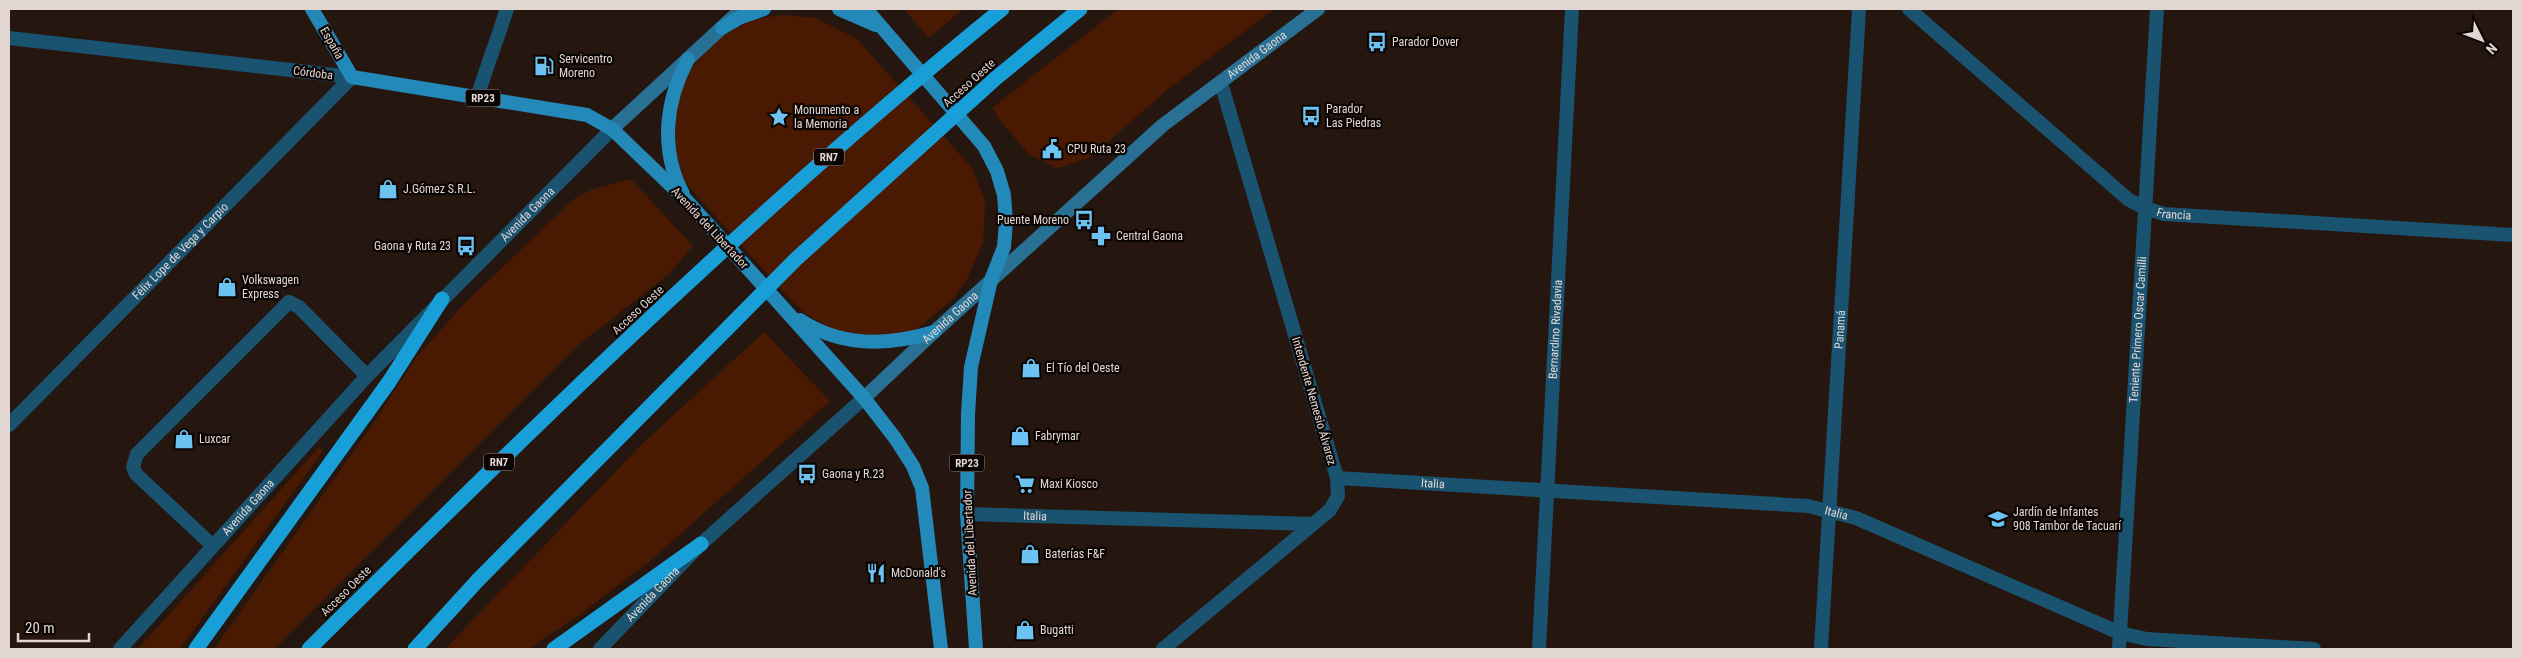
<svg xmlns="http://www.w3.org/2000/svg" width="2522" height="658" viewBox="0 0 2522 658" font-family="'Roboto Condensed',sans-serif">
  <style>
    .green { fill: #491902 }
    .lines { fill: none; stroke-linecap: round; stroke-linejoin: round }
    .service { stroke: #195370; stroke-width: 14 }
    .minor { stroke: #195370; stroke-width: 14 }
    .tertiary { stroke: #195370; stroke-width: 14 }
    .secondary { stroke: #287195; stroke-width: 14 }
    .primary { stroke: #2389b8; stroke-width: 14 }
    .motorway { stroke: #189fd8; stroke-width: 15 }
    .labels { text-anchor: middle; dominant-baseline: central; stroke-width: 4.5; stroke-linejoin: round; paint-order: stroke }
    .shield { fill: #0a0403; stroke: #a19794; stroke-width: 1 }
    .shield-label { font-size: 11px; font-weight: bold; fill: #e2d6d2 }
    .poi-label { font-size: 12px; fill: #e2d6d2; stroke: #0a0403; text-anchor: start }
    .street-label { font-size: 12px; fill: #e2d6d2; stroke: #0a0403 }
  </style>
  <rect width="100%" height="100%" fill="#261610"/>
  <g class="green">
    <polygon points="904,9 963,9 929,38"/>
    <polygon points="1118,9 1274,9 1167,90 1091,157 1057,168 1029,154 1001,122 992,108"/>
    <path d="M784 15 815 18 857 39 972 168 985 202 984 224 983 243 967 279 954 298 921 326 911 332 871 336 835 330 806 314 791 300 687 185C677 165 674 143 676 121 677 111 677 100 680 90 691 59 726 28 757 19 766 17 775 16 784 15Z"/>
    <polygon points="631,179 693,246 669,274 576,347 274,649 214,649 375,421 417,356 466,302 575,198 593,189"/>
    <polygon points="764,332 830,401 650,561 581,614 529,649 445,649 643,443"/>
    <polygon points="319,447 323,451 180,649 138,649"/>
  </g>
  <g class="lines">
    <g class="service">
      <polyline points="477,97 507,9"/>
      <polyline points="213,546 136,474 133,467 137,454 289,302 299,307 367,376"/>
    </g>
    <g class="minor">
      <path id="s1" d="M1909 9 2129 200 2145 208 2164 214 2513 235"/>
      <polyline points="9,38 352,77"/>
      <path id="s2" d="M9 425 352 77"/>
      <path id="s3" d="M1337 478 1808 506 1856 518 2120 633 2147 639 2314 649"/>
      <path id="s4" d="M967 514 1312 524"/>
      <polyline points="1163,649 1330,510 1338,496 1337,478 1221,83"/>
      <path id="s5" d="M1539 649 1572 9"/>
      <path id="s6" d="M1821 649 1859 9"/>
      <path id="s7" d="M2119 649 2157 9"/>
    </g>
    <g class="tertiary">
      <path id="s8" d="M120 649 367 376 612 129"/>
      <path id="s9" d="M600 649 701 544 864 398"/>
    </g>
    <g class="secondary">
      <polyline points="612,129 742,9"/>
      <path id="s10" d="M864 398 934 332 1163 125 1318 9"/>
    </g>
    <g class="primary">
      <polyline points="312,9 352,77 587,115 612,129 687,201 786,311 864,398 895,438 913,466 922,488 941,649"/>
      <polyline points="839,9 876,25"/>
      <polyline points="866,9 984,146 997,171 1004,195 1006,221 1004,247 991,280 971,367 968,414 967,514 976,649"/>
      <polyline points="722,28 739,18 764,9"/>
      <path d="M683 194C660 150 665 102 688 59"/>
      <path d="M800 320C841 347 888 346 934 332"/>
    </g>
    <g class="motorway">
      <polyline points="196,649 389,382 442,299"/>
      <path d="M309 649C532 428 758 207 1002 9"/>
      <polyline points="415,649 478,580 796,259 996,78 1080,9"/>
      <polyline points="554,649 701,544"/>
    </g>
  </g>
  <defs>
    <symbol id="bus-bare" viewBox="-9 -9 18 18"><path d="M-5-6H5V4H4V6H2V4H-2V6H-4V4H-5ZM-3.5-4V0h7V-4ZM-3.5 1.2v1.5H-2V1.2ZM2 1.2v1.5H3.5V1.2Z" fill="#6cc3f2" stroke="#0a0403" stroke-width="2.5" paint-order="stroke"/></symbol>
    <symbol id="fuel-bare" viewBox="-9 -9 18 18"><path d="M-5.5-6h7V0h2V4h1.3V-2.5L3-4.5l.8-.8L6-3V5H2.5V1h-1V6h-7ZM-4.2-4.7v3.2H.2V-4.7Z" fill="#6cc3f2" stroke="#0a0403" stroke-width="2.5" paint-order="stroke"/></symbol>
    <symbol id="sight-bare" viewBox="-9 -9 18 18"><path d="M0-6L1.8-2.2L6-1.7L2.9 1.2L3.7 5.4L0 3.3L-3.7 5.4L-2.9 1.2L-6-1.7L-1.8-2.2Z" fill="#6cc3f2" stroke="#0a0403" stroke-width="2.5" paint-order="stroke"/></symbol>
    <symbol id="civic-bare" viewBox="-9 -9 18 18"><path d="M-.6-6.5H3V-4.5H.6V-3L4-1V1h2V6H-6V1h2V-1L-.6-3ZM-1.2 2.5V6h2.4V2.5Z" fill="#6cc3f2" stroke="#0a0403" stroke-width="2.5" paint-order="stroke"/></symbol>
    <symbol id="shop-bare" viewBox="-9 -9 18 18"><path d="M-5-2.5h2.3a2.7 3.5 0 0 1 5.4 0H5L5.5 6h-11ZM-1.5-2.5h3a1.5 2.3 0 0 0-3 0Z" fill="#6cc3f2" stroke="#0a0403" stroke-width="2.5" paint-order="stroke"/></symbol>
    <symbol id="pharmacy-bare" viewBox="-9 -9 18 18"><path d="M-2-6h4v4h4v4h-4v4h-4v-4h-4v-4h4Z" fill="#6cc3f2" stroke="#0a0403" stroke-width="2.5" paint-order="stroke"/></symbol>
    <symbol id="supermarket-bare" viewBox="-9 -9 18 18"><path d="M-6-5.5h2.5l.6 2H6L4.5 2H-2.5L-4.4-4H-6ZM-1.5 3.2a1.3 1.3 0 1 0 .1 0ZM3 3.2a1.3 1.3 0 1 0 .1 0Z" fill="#6cc3f2" stroke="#0a0403" stroke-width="2.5" paint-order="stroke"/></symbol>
    <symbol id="school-bare" viewBox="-9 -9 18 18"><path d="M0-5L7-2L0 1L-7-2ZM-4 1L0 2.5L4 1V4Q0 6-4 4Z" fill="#6cc3f2" stroke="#0a0403" stroke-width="2.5" paint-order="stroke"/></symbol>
    <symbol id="restaurant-bare" viewBox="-9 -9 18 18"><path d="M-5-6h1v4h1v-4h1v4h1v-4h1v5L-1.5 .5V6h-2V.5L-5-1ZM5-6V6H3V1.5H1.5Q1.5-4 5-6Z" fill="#6cc3f2" stroke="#0a0403" stroke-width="2.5" paint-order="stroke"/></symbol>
  </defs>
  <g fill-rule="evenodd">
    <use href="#bus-bare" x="1363" y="28" width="28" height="28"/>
    <use href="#fuel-bare" x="530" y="52" width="28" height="28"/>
    <use href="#bus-bare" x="1297" y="102" width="28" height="28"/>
    <use href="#sight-bare" x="765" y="103" width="28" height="28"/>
    <use href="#civic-bare" x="1038" y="135" width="28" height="28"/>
    <use href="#shop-bare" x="374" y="175" width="28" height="28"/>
    <use href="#bus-bare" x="1070" y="206" width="28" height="28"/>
    <use href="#pharmacy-bare" x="1087" y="222" width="28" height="28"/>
    <use href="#bus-bare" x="452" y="232" width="28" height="28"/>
    <use href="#shop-bare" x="213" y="273" width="28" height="28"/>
    <use href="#shop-bare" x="1017" y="354" width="28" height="28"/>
    <use href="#shop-bare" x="1006" y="422" width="28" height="28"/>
    <use href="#shop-bare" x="170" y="425" width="28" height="28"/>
    <use href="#bus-bare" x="793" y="460" width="28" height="28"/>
    <use href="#supermarket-bare" x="1011" y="470" width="28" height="28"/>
    <use href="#school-bare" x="1984" y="505" width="28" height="28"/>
    <use href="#shop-bare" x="1016" y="540" width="28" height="28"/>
    <use href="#restaurant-bare" x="862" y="559" width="28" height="28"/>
    <use href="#shop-bare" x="1011" y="616" width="28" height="28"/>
  </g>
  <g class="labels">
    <g class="shield">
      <rect x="465.5" y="89.5" width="35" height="17" rx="4"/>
      <rect x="814" y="148.5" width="30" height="17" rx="4"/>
      <rect x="484" y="453.5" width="30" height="17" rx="4"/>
      <rect x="949.5" y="454.5" width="35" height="17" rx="4"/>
    </g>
    <g class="shield-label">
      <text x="483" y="98">RP23</text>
      <text x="829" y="157">RN7</text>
      <text x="499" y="462">RN7</text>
      <text x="967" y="463">RP23</text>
    </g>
    <g class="poi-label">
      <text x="1392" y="42">Parador Dover</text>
      <text x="559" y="59">Servicentro<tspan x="559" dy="14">Moreno</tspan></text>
      <text x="1326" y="109">Parador<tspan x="1326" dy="14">Las Piedras</tspan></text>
      <text x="794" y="110">Monumento a<tspan x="794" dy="14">la Memoria</tspan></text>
      <text x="1067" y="149">CPU Ruta 23</text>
      <text x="403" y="189">J.Gómez S.R.L.</text>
      <text x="1069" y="220" text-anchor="end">Puente Moreno</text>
      <text x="1116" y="236">Central Gaona</text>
      <text x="451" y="246" text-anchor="end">Gaona y Ruta 23</text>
      <text x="242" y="280">Volkswagen<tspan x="242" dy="14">Express</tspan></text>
      <text x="1046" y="368">El Tío del Oeste</text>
      <text x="1035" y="436">Fabrymar</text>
      <text x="199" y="439">Luxcar</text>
      <text x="822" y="474">Gaona y R.23</text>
      <text x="1040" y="484">Maxi Kiosco</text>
      <text x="2013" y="512">Jardín de Infantes<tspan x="2013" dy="14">908 Tambor de Tacuarí</tspan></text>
      <text x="1045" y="554">Baterías F&amp;F</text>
      <text x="891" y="573">McDonald's</text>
      <text x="1040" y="630">Bugatti</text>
    </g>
    <g class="street-label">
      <text transform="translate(332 43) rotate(60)">España</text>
      <text stroke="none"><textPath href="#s10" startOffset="522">Avenida Gaona</textPath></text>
      <text transform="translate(313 73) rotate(7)">Córdoba</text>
      <text transform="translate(969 83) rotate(-42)">Acceso Oeste</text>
      <text stroke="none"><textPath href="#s8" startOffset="596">Avenida Gaona</textPath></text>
      <text stroke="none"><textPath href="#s1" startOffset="339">Francia</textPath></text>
      <text transform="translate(710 228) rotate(47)">Avenida del Libertador</text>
      <text stroke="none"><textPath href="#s2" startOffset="244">Félix Lope de Vega y Carpio</textPath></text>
      <text transform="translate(638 310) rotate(-43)">Acceso Oeste</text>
      <text stroke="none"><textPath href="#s10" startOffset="118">Avenida Gaona</textPath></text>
      <text stroke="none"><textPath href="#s5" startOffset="320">Bernardino Rivadavia</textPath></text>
      <text stroke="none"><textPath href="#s6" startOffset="320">Panamá</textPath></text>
      <text stroke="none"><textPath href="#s7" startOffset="320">Teniente Primero Oscar Camilli</textPath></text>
      <text transform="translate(1314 401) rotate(74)">Intendente Nemesio Álvarez</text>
      <text stroke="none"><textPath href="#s3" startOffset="96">Italia</textPath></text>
      <text stroke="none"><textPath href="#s8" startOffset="191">Avenida Gaona</textPath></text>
      <text stroke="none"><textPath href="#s3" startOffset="501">Italia</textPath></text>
      <text stroke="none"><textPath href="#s4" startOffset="68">Italia</textPath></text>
      <text transform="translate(970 543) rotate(-93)">Avenida del Libertador</text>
      <text transform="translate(346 591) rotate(-45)">Acceso Oeste</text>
      <text stroke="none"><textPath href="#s9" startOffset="76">Avenida Gaona</textPath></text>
    </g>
  </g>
  <rect width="2522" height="658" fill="none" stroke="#e2d6d2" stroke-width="20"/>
  <g transform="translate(2482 40) rotate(132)" stroke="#0a0403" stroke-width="4" paint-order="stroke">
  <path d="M0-4L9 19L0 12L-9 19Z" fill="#e2d6d2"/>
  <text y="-8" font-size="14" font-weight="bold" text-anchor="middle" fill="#e2d6d2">N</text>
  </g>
  <path d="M18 633v8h71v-8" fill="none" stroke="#e2d6d2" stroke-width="2.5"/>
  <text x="25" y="633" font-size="15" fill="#e2d6d2" stroke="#0a0403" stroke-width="4" paint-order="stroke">20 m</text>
</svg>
